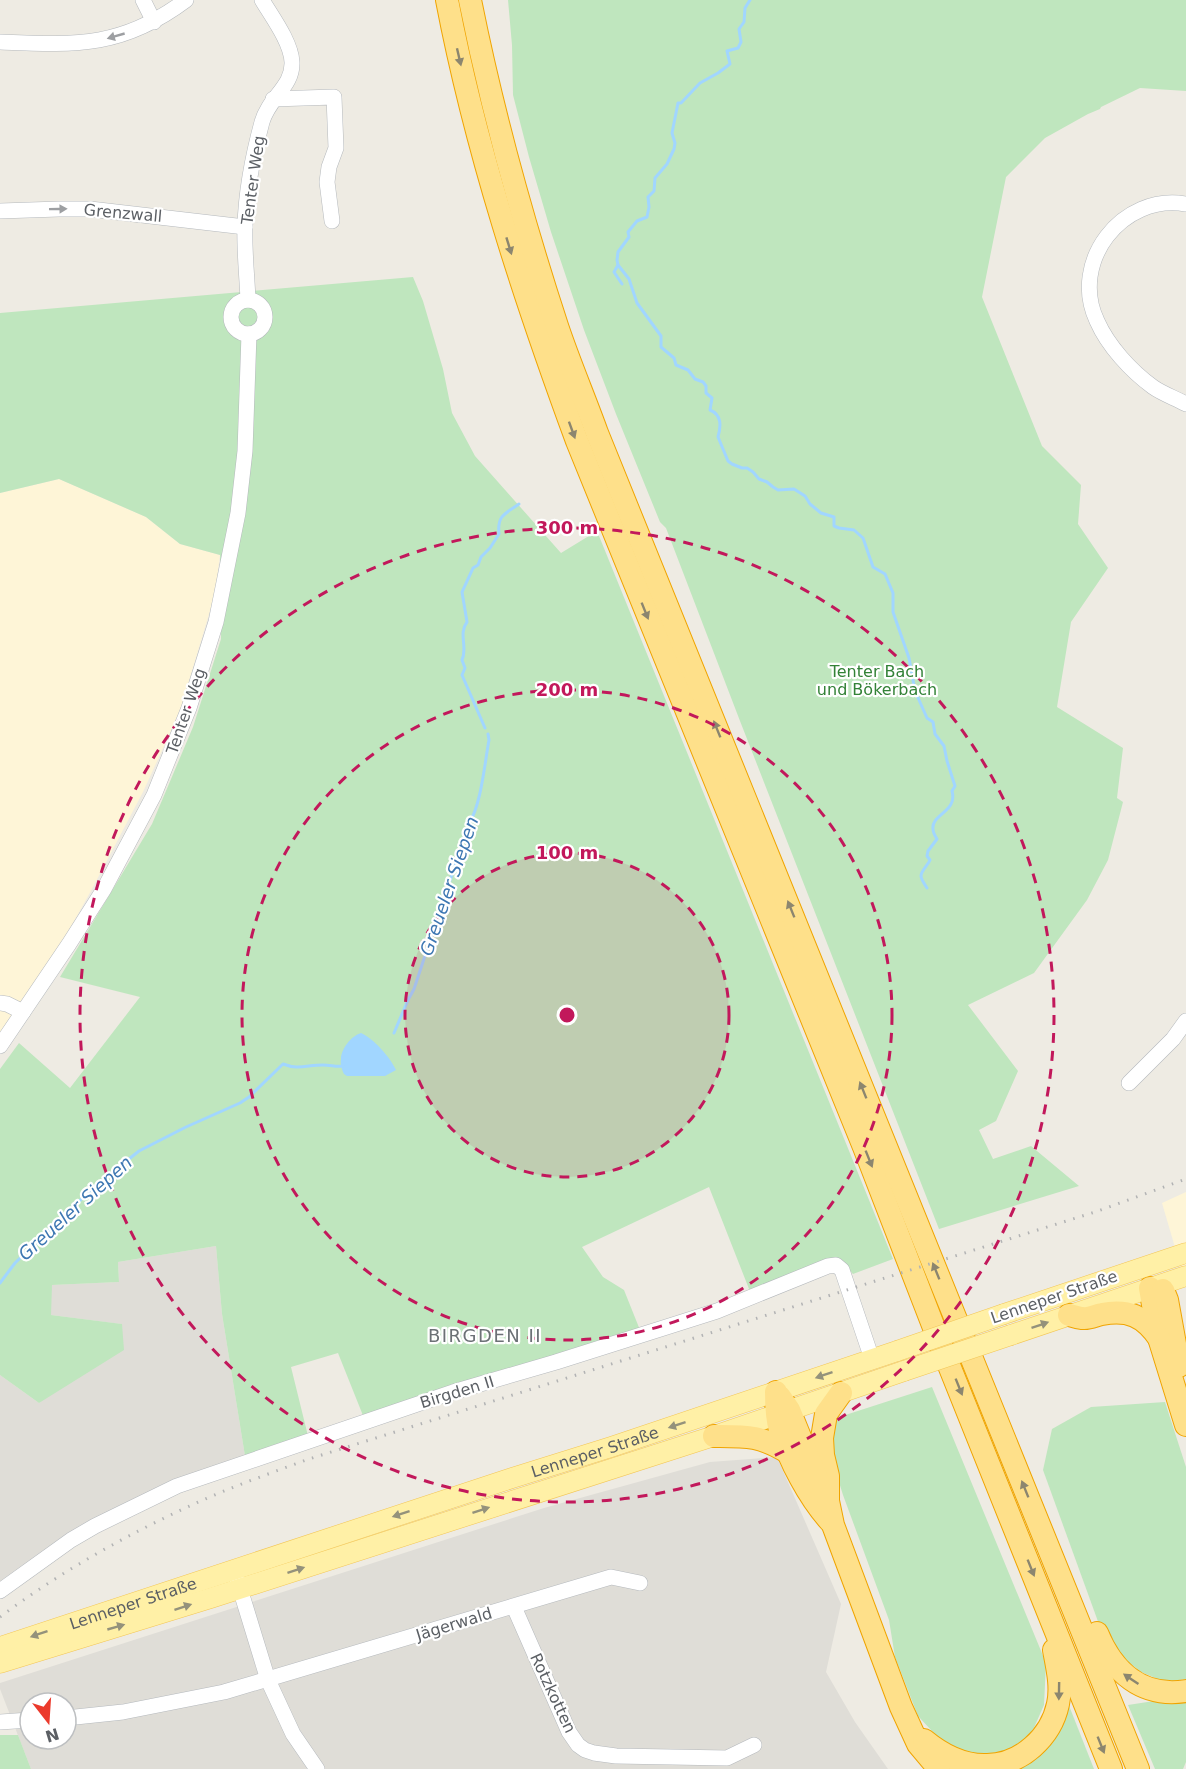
<svg xmlns="http://www.w3.org/2000/svg" width="1186" height="1769" viewBox="0 0 1186 1769" font-family="'DejaVu Sans',sans-serif">
  <style>
    .commercial { fill: #fef5d7 }
    .industrial { fill: #dfddd7; fill-rule: evenodd }
    .green { fill: #bfe6be }
    .water { fill: #a1d6ff }
    .lines { fill: none; stroke-linecap: round; stroke-linejoin: round }
    .stream { stroke: #a1d6ff; stroke-width: 3 }
    .minor-casing { stroke: #b5b9bd; stroke-width: 16 }
    .major-casing { stroke: #f3c657; stroke-width: 21 }
    .highway-casing { stroke: #f0a400; stroke-width: 24 }
    .minor { stroke: #fff; stroke-width: 15 }
    .major { stroke: #fff0a6; stroke-width: 20 }
    .highway { stroke: #fee08a; stroke-width: 22 }
    .rail { stroke: #b2b3b4; stroke-width: 3; stroke-dasharray: 1.5 8; stroke-linecap: butt }
    .major-bridge-casing { stroke: #f3c657; stroke-width: 21; stroke-linecap: butt }
    .major-bridge { stroke: #fff0a6; stroke-width: 20 }
    .oneway { fill: #9d9fa2 }
    .oneway2 { fill: #8c866f }
    .oneway3 { fill: #94927b }
    .ring { fill: none; stroke: #c2185b; stroke-width: 3; stroke-dasharray: 10 8 }
    .labels { text-anchor: middle; dominant-baseline: central; stroke-width: 4.5; stroke-linejoin: round; paint-order: stroke }
    .street-label { font-size: 16px; fill: #5b5f64; stroke: #fff }
    .park-label { font-size: 16px; fill: #338237; stroke: #fff }
    .water-label { font-size: 18px; font-style: italic; fill: #3d77b2; stroke: #fff }
    .neighbourhood-label { font-size: 18px; letter-spacing: 1.5px; fill: #6c7176; stroke: #fff }
    .centre { fill: #c2185b; stroke: #fff; stroke-width: 3 }
    .ring-label { font-size: 18px; text-anchor: middle; font-weight: bold; fill: #c2185b; stroke: #fff; stroke-width: 4.5; stroke-linejoin: round; paint-order: stroke }
  </style>
  <rect width="100%" height="100%" fill="#eeebe3"/>
  <g class="commercial">
    <polygon points="59,479 146,517 180,544 220,555 215,594 180,711 143,792 92,889 49,966 0,1034 0,493"/>
    <polygon points="1186,1192 1186,1285 1162,1203"/>
  </g>
  <g class="industrial">
    <polygon points="216,1246 222,1314 245,1456 0,1584 0,1375 39,1403 121,1324 51,1315 51,1285 119,1282 118,1262"/>
    <path d="M777 1457 841 1604 826 1672 855 1722 888 1769H31L0 1689V1683L544 1508 710 1462ZM30 1703H66V1739H30Z"/>
  </g>
  <g class="green">
    <polygon points="508,0 1186,0 1186,91 1140,88 1101,107 1100,109 1088,114 1045,138 1006,177 982,297 1042,446 1081,485 1078,524 1108,568 1071,622 1057,707 1123,748 1117,798 1123,802 1108,860 1087,900 1034,973 968,1005 1018,1071 996,1121 979,1130 993,1159 1031,1146 1079,1186 939,1229 740,721 666,528 660,522 616,414 584,330 551,232 529,157 513,95 512,45"/>
    <polygon points="413,277 423,301 443,369 452,413 475,456 561,553 597,531 893,1259 853,1274 840,1260 751,1294 709,1187 582,1247 603,1277 624,1290 640,1330 364,1418 338,1353 291,1367 308,1436 245,1456 222,1314 216,1246 118,1262 119,1282 52,1285 51,1315 122,1324 124,1350 39,1403 0,1375 0,1069 19,1043 70,1088 140,997 60,977 152,824 193,727 221,639 220,555 180,544 146,517 59,479 0,493 0,313"/>
    <polygon points="932,1387 1046,1663 1044,1705 1029,1739 1006,1752 984,1758 944,1744 918,1716 895,1657 889,1620 843,1495 832,1460 833,1419"/>
    <polygon points="1165,1402 1186,1467 1186,1679 1165,1682 1141,1672 1127,1661 1100,1627 1043,1470 1052,1429 1091,1407"/>
    <polygon points="1066,1698 1094,1769 1004,1769"/>
    <polygon points="1186,1698 1186,1762 1183,1769 1155,1769 1128,1705 1167,1699"/>
    <polygon points="0,1735 18,1735 31,1769 0,1769"/>
  </g>
  <path class="water" d="M361 1033C374 1039 390 1057 396 1070L385 1076H347L344 1074C342 1070 340 1064 341 1059 341 1049 351 1036 361 1033Z"/>
  <g class="lines">
    <g class="stream">
      <path d="M750 0 745 8 744 22 739 29 741 42 738 48 727 51 730 64 718 73 700 83 681 103H678L672 133 675 143 674 149 667 164 655 178 654 191 648 197 649 207 647 217 637 221 628 232 629 237 618 252 617 260 618 265 629 279 637 303 661 336V347L674 358 676 365 688 370 695 379 703 382 706 386V393L712 398 710 410C722 415 721 426 718 437L728 461 732 464 742 468H747L753 472 759 479 767 482 773 487 778 490 794 489 805 496 810 504 821 513 834 517V526L839 528 854 530 863 538 873 567 885 574 893 593V612L909 658 915 691 927 718 933 722 935 734 944 746 947 761 955 786 952 791C958 812 931 814 933 829 933 833 935 836 937 839L928 851 927 856 930 860C928 865 921 871 921 876 921 879 925 885 927 888"/>
      <polyline points="618,265 614,272 622,284"/>
      <path d="M485 728 462 675 465 668 462 660C468 647 458 634 467 622L462 592 473 568 478 565 481 557 490 548 499 534C497 515 505 514 519 504"/>
      <path d="M394 1033 408 1000 414 989 469 823C481 806 485 761 489 740L488 734"/>
      <path d="M0 1283 15 1263 94 1187 139 1151 186 1127 240 1103 249 1097 283 1064C298 1070 307 1065 323 1065 331 1065 336 1067 343 1066"/>
    </g>
    <defs>
      <g id="minor">
        <polyline points="143,0 154,22"/>
        <path d="M0 42C76 45 122 48 186 0"/>
        <polyline points="273,99 334,97 336,148 329,167 327,182 332,221"/>
        <path d="M1186 204C1122 193 1069 262 1097 321 1108 346 1131 371 1153 387 1163 394 1175 398 1186 404"/>
        <polyline points="0,211 59,209 90,209 245,227"/>
        <circle cx="248" cy="317" r="17"/>
        <path d="M248 300C247 275 244 250 245 226 246 192 253 155 262 122 269 97 293 87 292 62 291 42 272 17 262 0"/>
        <polyline points="0,1003 7,1004 23,1012"/>
        <polyline points="0,1046 69,944 104,889 154,795 189,708 216,622 238,513 245,451 249,334"/>
        <polyline points="1129,1083 1173,1039 1186,1021"/>
        <polyline points="234,1569 268,1680 293,1734 317,1769"/>
        <polyline points="0,1591 71,1540 95,1526 177,1486 453,1392 556,1362 717,1311 828,1266 836,1265 842,1270 872,1359"/>
        <polyline points="514,1607 569,1732 578,1745 585,1750 594,1753 616,1756 727,1758 754,1745"/>
        <polyline points="66,1718 123,1712 224,1692 611,1577 640,1583"/>
        <polyline points="0,1722 30,1720"/>
      </g>
      <g id="major">
        <polyline points="1004,1314 1186,1253"/>
        <polyline points="1011,1335 1186,1276"/>
        <path id="s1" d="M0 1647 512 1478 611 1447 897 1351"/>
        <polyline points="0,1663 211,1598 714,1436 904,1371"/>
      </g>
      <g id="highway">
        <path d="M447 0C476 151 524 297 577 441L864 1147 936 1333 1111 1769"/>
        <path d="M470 0C492 110 522 219 557 326 569 362 584 397 597 433L1138 1769"/>
        <polyline points="1150,1288 1159,1338 1186,1425"/>
        <polyline points="1163,1290 1167,1300 1179,1366"/>
        <path d="M1069 1315C1074 1316 1079 1318 1083 1318 1089 1319 1096 1315 1102 1314 1128 1309 1144 1316 1159 1338"/>
        <path d="M776 1392C776 1404 776 1417 780 1430 789 1460 809 1498 830 1521"/>
        <polyline points="841,1393 826,1414 822,1438 823,1455 828,1476 828,1501 833,1525 901,1707 918,1744 939,1769"/>
        <polyline points="780,1397 789,1410 817,1479"/>
        <path d="M714 1436C746 1436 760 1435 789 1453"/>
        <path d="M1097 1633C1113 1672 1142 1698 1186 1691"/>
        <path d="M924 1740C942 1755 963 1766 987 1765 1021 1765 1051 1737 1058 1704 1062 1686 1057 1667 1054 1650"/>
      </g>
    </defs>
    <use href="#minor" class="minor-casing"/>
    <use href="#major" class="major-casing"/>
    <use href="#highway" class="highway-casing"/>
    <use href="#minor" class="minor"/>
    <use href="#major" class="major"/>
    <use href="#highway" class="highway"/>
    <path class="rail" d="M0 1617C60 1572 126 1535 194 1504 231 1487 271 1473 309 1459L1095 1212 1186 1179"/>
    <defs>
      <g id="major-bridge">
        <polyline points="897,1351 1004,1314"/>
        <polyline points="904,1371 1011,1335"/>
      </g>
    </defs>
    <use href="#major-bridge" class="major-bridge-casing"/>
    <use href="#major-bridge" class="major-bridge"/>
  </g>
  <defs><path id="oneway-solid" d="M-6-.8H1V-3.2L6.5 0L1 3.2V.8H-6Z" transform="scale(1.5)"/></defs>
  <g class="oneway">
    <use href="#oneway-solid" transform="translate(116 36) rotate(164)"/>
    <use href="#oneway-solid" transform="translate(58 209) rotate(-1)"/>
  </g>
  <g class="oneway2">
    <use href="#oneway-solid" transform="translate(459 57) rotate(77)"/>
    <use href="#oneway-solid" transform="translate(509 246) rotate(73)"/>
    <use href="#oneway-solid" transform="translate(572 430) rotate(70)"/>
    <use href="#oneway-solid" transform="translate(645 611) rotate(68)"/>
    <use href="#oneway-solid" transform="translate(717 729) rotate(-112)"/>
    <use href="#oneway-solid" transform="translate(791 909) rotate(-112)"/>
    <use href="#oneway-solid" transform="translate(863 1090) rotate(-112)"/>
    <use href="#oneway-solid" transform="translate(869 1159) rotate(68)"/>
    <use href="#oneway-solid" transform="translate(936 1271) rotate(-112)"/>
    <use href="#oneway-solid" transform="translate(959 1387) rotate(68)"/>
    <use href="#oneway-solid" transform="translate(1025 1489) rotate(-112)"/>
    <use href="#oneway-solid" transform="translate(1031 1568) rotate(68)"/>
    <use href="#oneway-solid" transform="translate(1131 1679) rotate(-146)"/>
    <use href="#oneway-solid" transform="translate(1059 1691) rotate(91)"/>
    <use href="#oneway-solid" transform="translate(1101 1745) rotate(68)"/>
  </g>
  <g class="oneway3">
    <use href="#oneway-solid" transform="translate(1040 1325) rotate(-19)"/>
    <use href="#oneway-solid" transform="translate(824 1375) rotate(161)"/>
    <use href="#oneway-solid" transform="translate(677 1425) rotate(162)"/>
    <use href="#oneway-solid" transform="translate(481 1510) rotate(-18)"/>
    <use href="#oneway-solid" transform="translate(401 1514) rotate(162)"/>
    <use href="#oneway-solid" transform="translate(296 1570) rotate(-18)"/>
    <use href="#oneway-solid" transform="translate(183 1607) rotate(-18)"/>
    <use href="#oneway-solid" transform="translate(116 1627) rotate(-16)"/>
    <use href="#oneway-solid" transform="translate(39 1634) rotate(161)"/>
  </g>
  <circle cx="567" cy="1015" r="162" fill="#c2185b" fill-opacity=".12"/>
  <g class="ring">
    <circle cx="567" cy="1015" r="162"/>
    <circle cx="567" cy="1015" r="325"/>
    <circle cx="567" cy="1015" r="487"/>
  </g>
  <g class="labels">
    <g class="street-label">
      <text transform="translate(253 180) rotate(-82)">Tenter Weg</text>
      <text transform="translate(123 213) rotate(5)">Grenzwall</text>
      <text transform="translate(186 711) rotate(-71)">Tenter Weg</text>
      <text transform="translate(1054 1297) rotate(-19)">Lenneper Straße</text>
      <text transform="translate(457 1392) rotate(-17)">Birgden II</text>
      <text stroke="none"><textPath href="#s1" startOffset="626">Lenneper Straße</textPath></text>
      <text stroke="none"><textPath href="#s1" startOffset="140">Lenneper Straße</textPath></text>
      <text transform="translate(454 1624) rotate(-17)">Jägerwald</text>
      <text transform="translate(553 1693) rotate(65)">Rotzkotten</text>
    </g>
    <g class="park-label">
      <text x="877" y="671">Tenter Bach<tspan x="877" dy="18">und Bökerbach</tspan></text>
    </g>
    <g class="water-label">
      <text transform="translate(449 886) rotate(-71)">Greueler Siepen</text>
      <text transform="translate(75 1208) rotate(-42)">Greueler Siepen</text>
    </g>
    <g class="neighbourhood-label">
      <text x="485" y="1335">BIRGDEN II</text>
    </g>
  </g>
  <circle cx="567" cy="1015" r="9" class="centre"/>
  <g class="ring-label">
    <text x="567" y="534">300 m</text>
    <text x="567" y="696">200 m</text>
    <text x="567" y="859">100 m</text>
  </g>
  <g transform="translate(48 1721) rotate(163)"><circle r="28" fill="#ffffff" stroke="#bdbfc1" stroke-width="1.5"/>
  <path d="M0-4.5L10 22L0 15L-10 22Z" fill="#eb3a2c"/>
  <text y="-9" font-size="16" font-weight="bold" text-anchor="middle" fill="#5b5f64">N</text>
  </g>
</svg>
